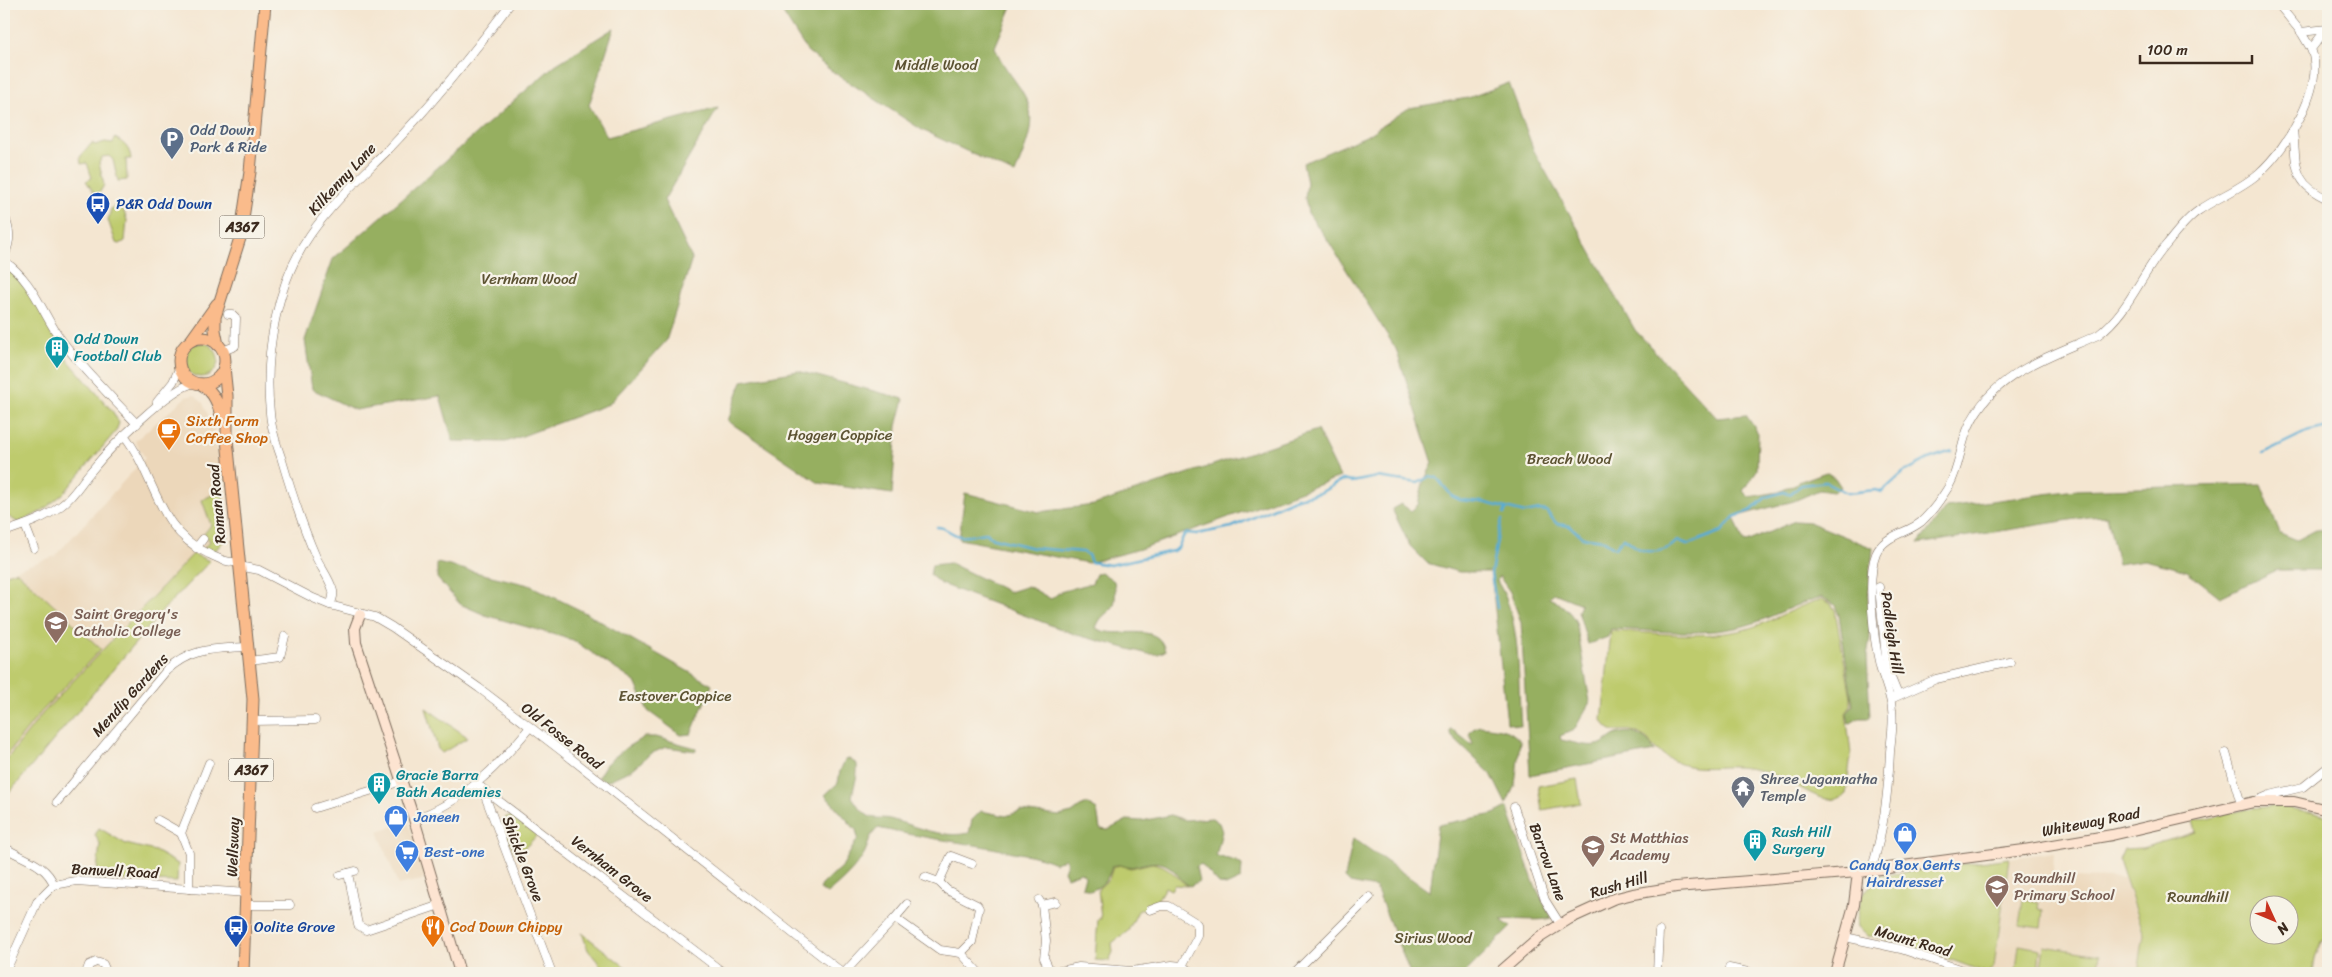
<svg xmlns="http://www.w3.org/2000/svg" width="2332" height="977" viewBox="0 0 2332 977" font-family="Sriracha,sans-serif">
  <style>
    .built { fill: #ecd7ba }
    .green { fill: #becb6d; stroke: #7c7a46; fill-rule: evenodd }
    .forest { fill: #96af60; stroke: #686c3f }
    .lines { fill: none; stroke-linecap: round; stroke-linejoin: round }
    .stream { stroke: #58acd4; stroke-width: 2.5 }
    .street-casing { stroke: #7c6c5d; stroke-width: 9 }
    .secondary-casing { stroke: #7c6c5d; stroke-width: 12 }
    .primary-casing { stroke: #7c6c5d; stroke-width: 13 }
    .street { stroke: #fff; stroke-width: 8 }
    .secondary { stroke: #fde4d1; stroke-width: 10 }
    .primary { stroke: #fabb8b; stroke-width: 11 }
    .labels { text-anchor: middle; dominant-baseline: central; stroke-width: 4.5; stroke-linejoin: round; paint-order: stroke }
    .shield { fill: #f7f3e8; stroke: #73665b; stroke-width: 1 }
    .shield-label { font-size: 14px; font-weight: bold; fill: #3b2a1e }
    .park-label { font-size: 15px; fill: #5c5232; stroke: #f7f3e8 }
    .service-label { font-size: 15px; fill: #4e5e75; stroke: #f7f3e8; text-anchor: start }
    .street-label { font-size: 15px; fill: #3b2a1e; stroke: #f7f3e8 }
    .transit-label { font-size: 15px; fill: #164399; stroke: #f7f3e8; text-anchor: start }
    .culture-label { font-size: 15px; fill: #0d838f; stroke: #f7f3e8; text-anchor: start }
    .food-label { font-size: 15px; fill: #c56008; stroke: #f7f3e8; text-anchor: start }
    .education-label { font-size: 15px; fill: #785e54; stroke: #f7f3e8; text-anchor: start }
    .worship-label { font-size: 15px; fill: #5b616d; stroke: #f7f3e8; text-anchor: start }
    .shop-label { font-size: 15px; fill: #366cbe; stroke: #f7f3e8; text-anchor: start }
  </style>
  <rect width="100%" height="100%" fill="#f7f3e8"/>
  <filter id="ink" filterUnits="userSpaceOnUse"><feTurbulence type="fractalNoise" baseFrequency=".02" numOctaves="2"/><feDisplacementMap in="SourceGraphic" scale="10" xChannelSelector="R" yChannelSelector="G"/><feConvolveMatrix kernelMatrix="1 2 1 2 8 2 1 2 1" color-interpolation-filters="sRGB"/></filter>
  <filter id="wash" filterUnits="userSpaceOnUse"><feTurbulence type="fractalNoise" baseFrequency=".0096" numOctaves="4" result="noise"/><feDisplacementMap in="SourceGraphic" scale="20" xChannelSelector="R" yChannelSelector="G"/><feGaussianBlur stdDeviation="1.12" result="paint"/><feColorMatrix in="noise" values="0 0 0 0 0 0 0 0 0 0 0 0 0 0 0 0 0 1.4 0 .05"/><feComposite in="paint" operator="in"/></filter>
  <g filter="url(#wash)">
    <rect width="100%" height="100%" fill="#f4e6d1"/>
    <g class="built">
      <polygon points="194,395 203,403 214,429 227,537 213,553 200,546 43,713 4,763 4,574 55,556 145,458 135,441 186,397"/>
      <polygon points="408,821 427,879 398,885 378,831"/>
      <polygon points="2054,852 2053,877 2124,878 2143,935 2138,973 1988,973 1922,949 1868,935 1858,927 1857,921 1862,895 1879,876"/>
    </g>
    <g class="green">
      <path d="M115 138C124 143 130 148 131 159H126L127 180 118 181 113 160 109 156 102 157 99 163 104 185 100 192 95 194 86 181 92 178 87 163 81 164 80 157 92 143 95 145 105 142 113 143Z"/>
      <polygon points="116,206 123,209 127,220 125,241 120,244 116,243 108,220 111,209"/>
      <path d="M4 266C30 282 44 317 60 343V351L113 412 119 423 116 431 64 493 42 511 19 523 4 514Z"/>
      <circle cx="201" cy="360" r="17"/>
      <polygon points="222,490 227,537 213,553 204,548 210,541 204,534 211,525 202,500"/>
      <polygon points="193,554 210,561 164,609 4,799 4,763 43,713"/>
      <polygon points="16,571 101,649 41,712 4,758 4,575"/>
      <path d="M1822 599 1831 604 1835 610 1851 697V706L1846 713 1851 754 1846 794C1829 809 1805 789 1788 781 1772 773 1755 768 1737 767 1719 766 1702 770 1684 765 1676 763 1664 756 1657 750 1648 742 1648 737 1635 732 1620 727 1611 738 1602 720L1611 631C1652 632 1707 640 1746 629 1772 622 1796 606 1822 599Z"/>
      <polygon points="426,708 466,736 467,738 442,753 438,749"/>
      <polygon points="1577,779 1581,803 1542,810 1538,786"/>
      <path d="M2279 806 2328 816V945L2322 939 2315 958 2313 973H2138L2144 934 2119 860 2124 849 2142 848 2196 832 2193 821 2252 808ZM2260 904H2290V934H2260Z"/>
      <polygon points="513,816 537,835 527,846 514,852 504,825 506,817"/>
      <polygon points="99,828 126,844 155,851 178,864 177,882 96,879 100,844 95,835"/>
      <polygon points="2009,858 1994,967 1987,973 1922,949 1868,935 1858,927 1857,921 1862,895 1879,876"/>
      <path d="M1152 863C1170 865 1175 877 1188 886L1174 885 1171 890 1165 887 1155 904 1138 911 1128 931 1112 943 1113 952 1109 961 1095 960 1098 919H1101L1098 889 1109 879 1113 867 1120 865 1131 868Z"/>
      <polygon points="2023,899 2039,902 2038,909 2043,910 2041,928 2019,925"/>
      <polygon points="582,933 633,973 607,973 588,950"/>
      <polygon points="2019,945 2040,949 2038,973 2016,970"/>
      <polygon points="2044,946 2100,955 2097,973 2040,973"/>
    </g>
    <g class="forest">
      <path d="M777 4H1013L995 47C1001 65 1013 76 1023 93 1040 120 1025 147 1015 174L922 130 829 69 807 51Z"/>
      <polygon points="614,28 589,105 607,137 718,108 664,200 692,259 666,341 609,404 506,442 453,441 440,396 355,410 312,389 305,340 333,259 555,65"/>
      <path d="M1509 83 1534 151 1635 330 1717 418 1746 415 1758 433 1757 470 1743 491 1749 497 1779 492 1801 481 1826 472 1835 478 1841 487 1833 492 1819 490 1794 501 1734 517 1744 543 1795 521 1809 522 1873 548 1868 598 1870 638 1867 656 1870 718H1859L1849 724 1847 713 1853 706 1839 616 1835 605 1822 597C1795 603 1771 619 1744 626 1702 637 1654 630 1611 629L1608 637 1588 644 1578 611 1581 604 1554 593 1549 598C1562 604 1569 610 1576 622L1590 702 1574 730 1560 736 1561 740C1573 742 1585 747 1597 745 1604 744 1609 738 1615 735 1632 728 1646 736 1655 751L1530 775 1521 622 1510 592 1499 576 1497 581C1523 621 1517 680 1521 726L1507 723 1491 572H1459L1427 563 1410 546 1392 509 1401 504 1411 511 1418 505 1423 483 1433 463 1396 349 1327 239 1308 213 1305 198 1307 183 1303 163 1366 136 1409 108 1468 98Z"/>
      <polygon points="798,371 904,399 897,426 892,494 819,483 728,421 742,381"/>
      <polygon points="1317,430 1340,477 1140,549 1088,563 959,539 965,493 1039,512 1094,505"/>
      <polygon points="2261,484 2280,533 2297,540 2316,530 2328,529 2328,570 2277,570 2220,597 2187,571 2145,560 2118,564 2107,516 2089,517 1918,544 1946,507 2075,490"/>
      <polygon points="437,563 529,585 582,611 712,685 691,734 681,735 648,711 635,682 573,640 485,615 460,604 437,578"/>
      <path d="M950 563 1009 592 1028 586 1051 599 1060 592 1092 583 1096 574 1101 572 1114 581C1120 619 1104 605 1096 628 1115 641 1159 619 1165 651L1158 654H1148L1077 635 941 584 930 575 932 565Z"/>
      <path d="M1480 726C1494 728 1511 728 1520 741L1515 785 1506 804 1491 774 1450 735V730L1454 731 1472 745 1473 743 1469 734 1473 729Z"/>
      <polygon points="644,737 656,737 696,748 696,751 666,747 650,754 633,769 605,782 598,777 606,764 627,747"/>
      <path d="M849 759 857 764C858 779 854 783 852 797 856 803 861 811 867 815 874 820 882 817 890 819 915 826 942 839 969 833L972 820 981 811 1006 816 1021 811 1059 816 1072 813 1080 807 1087 804 1097 810 1100 829 1108 830 1127 820 1142 821 1171 815 1185 820 1212 818 1219 823 1222 831 1216 856 1236 861 1242 865 1241 879 1228 885 1219 884 1201 864 1196 867 1199 881 1190 886C1178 879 1181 877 1173 870 1160 857 1146 864 1131 867 1125 868 1122 863 1112 866 1109 879 1102 887 1090 891L1082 887 1085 876 1081 872 1067 877 1064 871 1067 863 1065 859 1055 863C1040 856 1023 854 1007 851 964 842 921 838 878 828 866 840 871 839 865 852 857 868 841 882 827 894L820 889 822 885 843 865 858 838 856 830 825 795 838 783 840 771 845 760Z"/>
      <path d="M1507 807 1535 886 1552 918C1535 922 1519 918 1501 920L1511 927 1465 973H1410L1376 888 1350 883 1345 878 1353 838 1430 892 1438 825 1494 814Z"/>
    </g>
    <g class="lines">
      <g class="stream">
        <polyline points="2263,453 2306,432 2328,427"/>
        <polyline points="1504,514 1506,508"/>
        <path d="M937 527C947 527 950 534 959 536 969 538 977 533 987 533L990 537 1033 548 1083 552 1088 555 1091 562 1110 565 1173 551 1178 548 1184 535 1188 533 1197 534 1232 527 1297 498 1320 493 1342 480 1352 482 1377 477 1418 483 1430 476 1437 478 1452 496 1460 500 1482 502 1525 513 1540 510 1546 511 1557 524 1570 526 1582 537 1603 540 1615 548 1623 538C1629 540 1631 544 1636 547 1649 555 1667 552 1677 541L1687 545 1722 531 1734 517 1752 510 1766 497 1784 492 1790 494 1801 485 1826 482 1847 493 1876 490 1882 492 1904 472 1928 459 1952 451"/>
        <polyline points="1497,608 1491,574 1498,534 1502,520"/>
      </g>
    </g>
  </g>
  <g filter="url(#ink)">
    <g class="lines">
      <defs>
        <g id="street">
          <polyline points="2134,4 2135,5"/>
          <polyline points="2278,4 2301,32 2311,49"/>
          <polyline points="2301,32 2327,29"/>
          <path d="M2293 130C2297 165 2291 183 2328 199"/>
          <path d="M4 215C11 232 11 240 4 257"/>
          <path d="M4 261C34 281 42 314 62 341 85 371 111 397 137 424"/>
          <polyline points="223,351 235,346 236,318 232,314 228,314"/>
          <polyline points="157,402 173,382 180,367"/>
          <path d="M124 435C156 476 156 530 209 554 219 559 227 563 238 562"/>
          <polyline points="25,525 34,548"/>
          <path d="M4 532C25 525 44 519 62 505 74 496 82 481 92 470 109 449 171 385 196 383"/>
          <polyline points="196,548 203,539"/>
          <polyline points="239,566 259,570 313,598 330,605 375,617 392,627 479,688 559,749 843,973"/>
          <polyline points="1879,587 1887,668 1898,695"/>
          <path d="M330 605C332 601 334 596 333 591 330 579 321 568 316 557 302 525 291 491 281 457 276 443 271 428 270 413 264 356 276 283 310 235 332 203 361 177 389 149 431 105 474 52 510 4"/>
          <polyline points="249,661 280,657 285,636"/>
          <polyline points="1891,699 1936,679 2010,662"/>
          <polyline points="252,721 315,720"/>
          <polyline points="2226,753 2241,804"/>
          <polyline points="476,784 482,788 552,973"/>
          <polyline points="482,788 724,973"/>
          <polyline points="2256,801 2270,795 2303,787 2328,767"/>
          <path d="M57 802 166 671C192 647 214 649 247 647"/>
          <polyline points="1514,807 1545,900 1560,924"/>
          <polyline points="315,808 402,781"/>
          <path d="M414 819C462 803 499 766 530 727"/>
          <polyline points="158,820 181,833"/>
          <path d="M4 847C22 859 46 863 54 885"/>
          <path d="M1871 871C1884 830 1888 794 1890 752 1891 738 1894 724 1892 710 1891 695 1884 681 1880 666 1874 641 1866 578 1876 554 1884 535 1906 534 1921 522 1932 512 1941 499 1949 486 1960 467 1960 445 1969 426 1993 373 2049 357 2098 335 2130 311 2141 273 2167 244 2176 233 2186 219 2198 211 2218 197 2241 189 2259 173 2287 148 2326 86 2311 49L2328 27"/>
          <polyline points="348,873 358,925 366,930 440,905"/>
          <polyline points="340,875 355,871"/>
          <polyline points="925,877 939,882 947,890 977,905 979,908 972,942 961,953"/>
          <polyline points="939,882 951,856 972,864"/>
          <polyline points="189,889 189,853 181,833 209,763"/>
          <polyline points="1039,900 1042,905 1056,902"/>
          <polyline points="247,905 290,905"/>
          <polyline points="1042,905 1046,941 1044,958 1051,973"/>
          <polyline points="1150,910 1161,906 1169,906 1198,924 1198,936 1182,966"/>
          <polyline points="895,918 907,904"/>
          <polyline points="1845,937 1901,949 1971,973"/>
          <polyline points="961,953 979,973"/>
          <polyline points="1729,968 1753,973"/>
          <polyline points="5,973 37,902 54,885 76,881 247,893"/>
          <polyline points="86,973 89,965 96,962 103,964 107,973"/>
          <polyline points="844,973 895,918 940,950 961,953"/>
          <polyline points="1051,973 1079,967 1132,971 1172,965 1182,966 1193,973"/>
          <polyline points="1294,973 1370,897"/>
          <polyline points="1657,973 1659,931"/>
        </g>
        <g id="secondary">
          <polyline points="360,615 355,628 356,643 414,819 460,973"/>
          <polyline points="1499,973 1539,938 1569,919 1613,899 1633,894 1676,887 1858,872 2024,850 2112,835 2254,802 2294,802 2328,810"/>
          <polyline points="1835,973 1854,905 1858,872"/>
        </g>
        <g id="primary">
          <circle cx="202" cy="361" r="23"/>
          <polyline points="192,339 217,304"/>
          <polyline points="218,345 215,330 215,317 240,238 250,172 265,4"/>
          <polyline points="224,367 227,396 227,439 253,699 243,973"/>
          <path d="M201 384C215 392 219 406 222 420"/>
        </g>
      </defs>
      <use href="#street" class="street-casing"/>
      <use href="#secondary" class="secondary-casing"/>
      <use href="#primary" class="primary-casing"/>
      <use href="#street" class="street"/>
      <use href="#secondary" class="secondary"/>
      <use href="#primary" class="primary"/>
    </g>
  </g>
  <defs>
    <symbol id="parking-pin" viewBox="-11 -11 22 30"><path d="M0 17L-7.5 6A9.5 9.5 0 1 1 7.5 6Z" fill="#5c6f8a" stroke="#f7f3e8"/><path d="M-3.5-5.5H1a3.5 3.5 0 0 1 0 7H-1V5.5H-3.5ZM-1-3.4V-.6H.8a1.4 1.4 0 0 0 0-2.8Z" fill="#fff"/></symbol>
    <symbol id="bus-pin" viewBox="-11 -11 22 30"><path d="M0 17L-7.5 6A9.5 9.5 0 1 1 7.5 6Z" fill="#1a4fb4" stroke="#f7f3e8"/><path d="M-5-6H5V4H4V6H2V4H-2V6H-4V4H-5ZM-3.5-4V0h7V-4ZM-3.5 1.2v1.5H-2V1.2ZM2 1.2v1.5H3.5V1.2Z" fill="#fff"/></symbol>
    <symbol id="building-pin" viewBox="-11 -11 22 30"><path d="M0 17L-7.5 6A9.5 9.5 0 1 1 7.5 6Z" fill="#0f9aa8" stroke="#f7f3e8"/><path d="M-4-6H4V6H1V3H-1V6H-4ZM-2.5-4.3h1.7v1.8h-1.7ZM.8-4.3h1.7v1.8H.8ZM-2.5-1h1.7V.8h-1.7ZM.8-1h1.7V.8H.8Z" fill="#fff"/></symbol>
    <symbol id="cafe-pin" viewBox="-11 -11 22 30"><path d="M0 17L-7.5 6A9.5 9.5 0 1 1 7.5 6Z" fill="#e8710a" stroke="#f7f3e8"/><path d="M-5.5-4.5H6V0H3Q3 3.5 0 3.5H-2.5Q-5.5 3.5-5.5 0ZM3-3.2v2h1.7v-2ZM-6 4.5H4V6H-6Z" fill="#fff"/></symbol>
    <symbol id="school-pin" viewBox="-11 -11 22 30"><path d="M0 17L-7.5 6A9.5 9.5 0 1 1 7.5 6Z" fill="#8d6e63" stroke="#f7f3e8"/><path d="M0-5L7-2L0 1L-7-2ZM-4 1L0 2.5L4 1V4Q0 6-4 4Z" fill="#fff"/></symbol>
    <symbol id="temple-pin" viewBox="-11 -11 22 30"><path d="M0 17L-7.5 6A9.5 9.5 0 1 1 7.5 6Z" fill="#6b7280" stroke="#f7f3e8"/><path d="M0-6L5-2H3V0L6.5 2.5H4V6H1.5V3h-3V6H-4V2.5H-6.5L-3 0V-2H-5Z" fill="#fff"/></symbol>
    <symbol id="shop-pin" viewBox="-11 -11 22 30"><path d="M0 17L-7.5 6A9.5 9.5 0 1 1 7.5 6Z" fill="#3f7fe0" stroke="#f7f3e8"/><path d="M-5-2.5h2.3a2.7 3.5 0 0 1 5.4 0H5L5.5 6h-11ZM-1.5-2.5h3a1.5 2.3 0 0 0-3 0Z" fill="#fff"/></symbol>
    <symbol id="supermarket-pin" viewBox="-11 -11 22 30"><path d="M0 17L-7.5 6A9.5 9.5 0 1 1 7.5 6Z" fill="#3f7fe0" stroke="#f7f3e8"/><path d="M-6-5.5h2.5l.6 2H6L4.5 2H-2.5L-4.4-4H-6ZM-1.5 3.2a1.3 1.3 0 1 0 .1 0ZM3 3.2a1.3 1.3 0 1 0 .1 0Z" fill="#fff"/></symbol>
    <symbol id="restaurant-pin" viewBox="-11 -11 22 30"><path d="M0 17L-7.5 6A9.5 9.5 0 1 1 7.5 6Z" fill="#e8710a" stroke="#f7f3e8"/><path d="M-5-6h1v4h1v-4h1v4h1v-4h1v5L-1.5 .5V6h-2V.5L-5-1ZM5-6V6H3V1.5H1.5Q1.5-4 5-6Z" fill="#fff"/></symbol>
  </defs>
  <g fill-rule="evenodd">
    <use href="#parking-pin" x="158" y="125" width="28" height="38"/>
    <use href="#bus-pin" x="84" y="190" width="28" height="38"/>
    <use href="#building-pin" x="43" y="334" width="28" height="38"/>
    <use href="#cafe-pin" x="155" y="416" width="28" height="38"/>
    <use href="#school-pin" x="42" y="609" width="28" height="38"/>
    <use href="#building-pin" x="365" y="770" width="28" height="38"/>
    <use href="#temple-pin" x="1729" y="774" width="28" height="38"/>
    <use href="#shop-pin" x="382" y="803" width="28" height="38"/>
    <use href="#shop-pin" x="1891" y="820" width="28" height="38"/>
    <use href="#building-pin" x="1741" y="827" width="28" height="38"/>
    <use href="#school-pin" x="1579" y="833" width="28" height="38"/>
    <use href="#supermarket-pin" x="393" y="838" width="28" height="38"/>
    <use href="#school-pin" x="1983" y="873" width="28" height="38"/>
    <use href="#bus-pin" x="222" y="913" width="28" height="38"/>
    <use href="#restaurant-pin" x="419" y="913" width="28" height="38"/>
  </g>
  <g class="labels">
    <g class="shield">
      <rect x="219.5" y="215.5" width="45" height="23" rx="4"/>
      <rect x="228.5" y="758.5" width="45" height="23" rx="4"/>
    </g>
    <g class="shield-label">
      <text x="242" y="227">A367</text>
      <text x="251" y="770">A367</text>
    </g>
    <g class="park-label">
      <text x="936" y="65">Middle Wood</text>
      <text x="529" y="279">Vernham Wood</text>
      <text x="840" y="435">Hoggen Coppice</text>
      <text x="1569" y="459">Breach Wood</text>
      <text x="675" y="696">Eastover Coppice</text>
      <text x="2198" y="897">Roundhill</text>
      <text x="1433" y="938">Sirius Wood</text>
    </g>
    <g class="service-label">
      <text x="190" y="130">Odd Down<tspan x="190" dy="17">Park &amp; Ride</tspan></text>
    </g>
    <g class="street-label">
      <text transform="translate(342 179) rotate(-47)">Kilkenny Lane</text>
      <text transform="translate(217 504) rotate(-95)">Roman Road</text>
      <text transform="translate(1892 633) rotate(82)">Padleigh Hill</text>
      <text transform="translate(130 695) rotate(-48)">Mendip Gardens</text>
      <text transform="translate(562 736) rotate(38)">Old Fosse Road</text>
      <text transform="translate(2091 822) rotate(-11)">Whiteway Road</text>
      <text transform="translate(233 847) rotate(-88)">Wellsway</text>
      <text transform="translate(523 859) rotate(69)">Shickle Grove</text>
      <text transform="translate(1548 862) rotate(70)">Barrow Lane</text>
      <text transform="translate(612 869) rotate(38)">Vernham Grove</text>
      <text transform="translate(115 871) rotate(3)">Banwell Road</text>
      <text transform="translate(1619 885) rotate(-16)">Rush Hill</text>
      <text transform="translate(1913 941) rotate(16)">Mount Road</text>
    </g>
    <g class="transit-label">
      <text x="116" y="204">P&amp;R Odd Down</text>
      <text x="254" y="927">Oolite Grove</text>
    </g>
    <g class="culture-label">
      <text x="74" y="339">Odd Down<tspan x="74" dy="17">Football Club</tspan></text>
      <text x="396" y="775">Gracie Barra<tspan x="396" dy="17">Bath Academies</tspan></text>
      <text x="1772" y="832">Rush Hill<tspan x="1772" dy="17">Surgery</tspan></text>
    </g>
    <g class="food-label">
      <text x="186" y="421">Sixth Form<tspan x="186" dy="17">Coffee Shop</tspan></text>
      <text x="450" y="927">Cod Down Chippy</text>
    </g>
    <g class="education-label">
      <text x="74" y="614">Saint Gregory's<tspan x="74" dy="17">Catholic College</tspan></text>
      <text x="1610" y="838">St Matthias<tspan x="1610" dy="17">Academy</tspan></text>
      <text x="2014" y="878">Roundhill<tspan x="2014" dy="17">Primary School</tspan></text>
    </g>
    <g class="worship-label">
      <text x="1760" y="779">Shree Jagannatha<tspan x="1760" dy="17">Temple</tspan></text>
    </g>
    <g class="shop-label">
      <text x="414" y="817">Janeen</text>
      <text x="424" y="852">Best-one</text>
      <text x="1905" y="865" text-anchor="middle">Candy Box Gents<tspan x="1905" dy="17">Hairdresset</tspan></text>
    </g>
  </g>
  <rect width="2332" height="977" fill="none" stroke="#f7f3e8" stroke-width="20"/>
  <g transform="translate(2274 920) rotate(134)"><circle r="24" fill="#f7f3e8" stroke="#aca397"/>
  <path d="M0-4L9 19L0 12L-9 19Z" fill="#c8321e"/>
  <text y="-8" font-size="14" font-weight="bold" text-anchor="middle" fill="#3b2a1e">N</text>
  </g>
  <path d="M2140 55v8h112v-8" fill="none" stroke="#3b2a1e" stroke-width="2.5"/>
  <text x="2147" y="55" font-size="15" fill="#3b2a1e" stroke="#f7f3e8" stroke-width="4" paint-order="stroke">100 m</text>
</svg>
